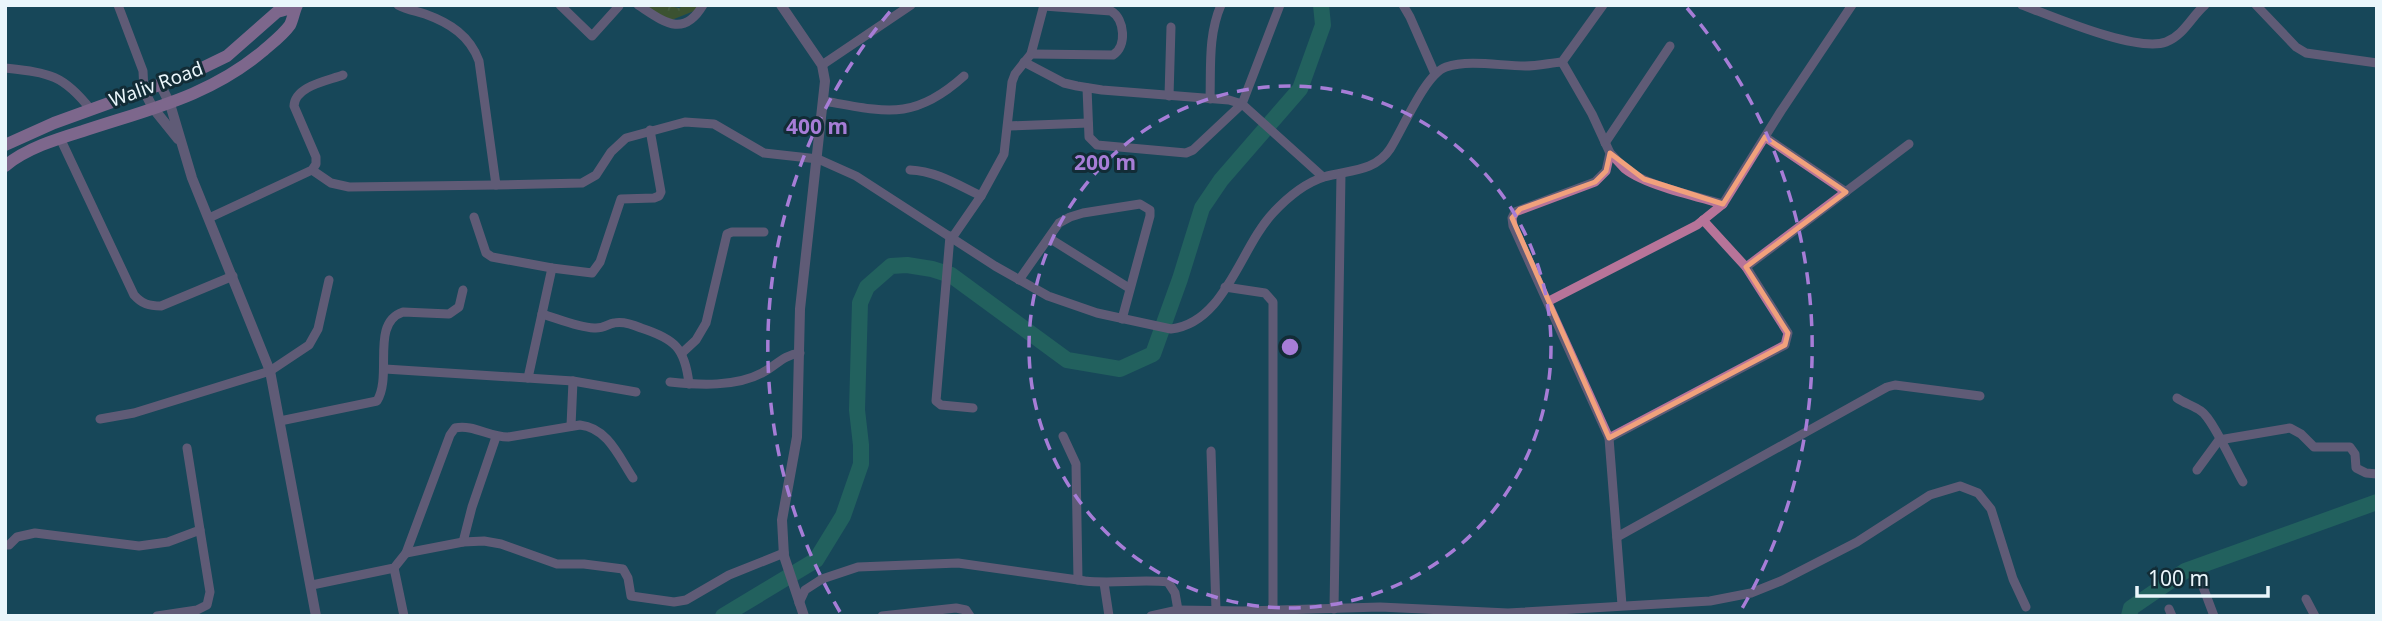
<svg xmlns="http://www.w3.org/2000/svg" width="2382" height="621" viewBox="0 0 2382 621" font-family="'Noto Sans',sans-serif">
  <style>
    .park { fill: url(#park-crowns) }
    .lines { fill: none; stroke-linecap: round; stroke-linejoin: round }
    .river { stroke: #2f8164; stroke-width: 16 }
    .minor { stroke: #b77499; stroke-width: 9 }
    .tertiary { stroke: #b77499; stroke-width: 10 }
    .secondary { stroke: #f98fcb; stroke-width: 12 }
    .marked { fill: none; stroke: #f1a17c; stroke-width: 5; stroke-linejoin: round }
    .ring { fill: none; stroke: #a77dd7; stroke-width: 3.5; stroke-dasharray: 12 9 }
    .labels { text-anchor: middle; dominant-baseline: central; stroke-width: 6; stroke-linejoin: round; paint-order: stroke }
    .street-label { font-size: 19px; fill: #eaf6fb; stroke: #122c36 }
    .centre { fill: #a77dd7; stroke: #122c36; stroke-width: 3.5 }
    .ring-label { font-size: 21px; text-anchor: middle; font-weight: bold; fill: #a77dd7; stroke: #122c36; stroke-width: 6; stroke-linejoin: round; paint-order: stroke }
  </style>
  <defs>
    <pattern id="park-crowns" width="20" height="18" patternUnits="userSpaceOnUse" patternTransform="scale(1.75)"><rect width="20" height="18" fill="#676100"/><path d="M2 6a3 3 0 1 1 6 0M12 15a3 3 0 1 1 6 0" fill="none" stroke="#7d7826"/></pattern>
  </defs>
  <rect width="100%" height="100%" fill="#174759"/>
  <polygon class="park" points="641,5 664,5 679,8 686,5 709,5 669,21"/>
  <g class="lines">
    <g class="river">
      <polyline points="723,616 816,560 843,516 861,464 861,445 857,410 860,303 867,287 891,266 907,265 932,269 951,275 1067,360 1120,369 1153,354 1180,279 1202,208 1221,180 1300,89 1323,25 1321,5"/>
      <polyline points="2129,616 2131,608 2185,571 2377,502"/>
    </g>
    <g class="minor">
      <polyline points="118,5 143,71 144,91"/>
      <path d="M398 5C407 10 416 11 425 14 450 23 470 36 479 61L496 185 582 183 596 175 611 152 626 138 685 122 714 124 764 153 818 159 856 176 995 266 1048 296 1097 313 1171 329C1225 323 1240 248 1273 213 1286 199 1305 183 1324 177 1348 170 1375 172 1390 149 1403 129 1425 74 1446 67 1470 59 1500 66 1525 66 1538 66 1550 63 1562 62L1603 5"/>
      <polyline points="560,5 592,36 619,6"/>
      <path d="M638 5C663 21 683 39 703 5"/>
      <polyline points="1403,5 1410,17 1435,74"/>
      <path d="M2022 5C2052 16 2137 53 2166 42 2184 35 2191 17 2205 5"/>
      <polyline points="2256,5 2296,47 2306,53 2377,63"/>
      <path d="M1031 54 1113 55C1127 47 1125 19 1111 11L1044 6"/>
      <polyline points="1024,62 1064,83 1077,86 1102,90 1229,100 1242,104 1323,177"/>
      <polyline points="1562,62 1592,114 1610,153 1606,171 1595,182 1515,212 1512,218 1513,226 1609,438 1622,605"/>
      <polyline points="822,65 911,5"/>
      <path d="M5 68C49 73 63 74 91 110"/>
      <polyline points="1087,88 1089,137 1097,145 1186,153 1193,150 1242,104 1280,5"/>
      <polyline points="1169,96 1171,27"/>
      <path d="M1210 99C1211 67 1208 35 1221 5"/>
      <path d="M824 101C887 112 914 121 964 76"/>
      <polyline points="1008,126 1088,123"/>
      <polyline points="1765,137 1846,192"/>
      <path d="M60 138 134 295C142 304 149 306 161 306L233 276"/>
      <polyline points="1605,143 1670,46"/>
      <path d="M1610 153C1615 158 1620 164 1625 169 1645 185 1697 197 1723 204L1781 111 1852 5"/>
      <polyline points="312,170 331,183 349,187 496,185"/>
      <path d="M910 170C936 171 958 185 981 196"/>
      <polyline points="474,217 486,253 492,257 552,268 592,273 600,262 621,199 654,198 659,196 661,192 650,130"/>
      <path d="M209 218 312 170 316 164V157L294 106C295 86 327 81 343 75"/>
      <polyline points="1703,220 1746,267 1909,144"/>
      <polyline points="950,236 936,401 941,405 973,408"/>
      <polyline points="952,238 981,196 1004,154 1012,82 1015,74 1031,54 1044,5"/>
      <polyline points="1049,238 1129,288"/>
      <polyline points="1019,280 1059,223 1070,217 1083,213 1140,204 1150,210 1150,216 1122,319"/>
      <polyline points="1225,287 1265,293 1273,302 1273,610"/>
      <polyline points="1549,301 1697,225 1723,204"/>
      <path d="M542 314C559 319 577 327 594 328 603 329 608 324 614 323 622 321 634 325 641 328 675 339 685 348 689 384"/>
      <polyline points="682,353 696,340 706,323 727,234 732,232 764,232"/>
      <polyline points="385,369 573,381 636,392"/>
      <polyline points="528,378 552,268"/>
      <path d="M670 382C699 385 736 387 762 373 777 365 783 355 800 353"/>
      <path d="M2177 398C2184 403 2194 406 2201 411 2213 419 2234 467 2243 482"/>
      <polyline points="100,419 134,413 270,371 309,345 318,329 329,280"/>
      <path d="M280 421 377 401C393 375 370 323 403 312L449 314 459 307 463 290"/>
      <polyline points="571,426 573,381"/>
      <polyline points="1063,436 1076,464 1078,580"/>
      <polyline points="1609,438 1785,345 1788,333 1746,267"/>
      <polyline points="187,448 200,530"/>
      <polyline points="1211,451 1216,610"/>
      <polyline points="2197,470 2219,440 2290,428 2301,434 2314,447 2350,447 2355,454 2356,468 2366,473 2377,474"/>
      <polyline points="1617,537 1887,387 1895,385 1980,396"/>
      <polyline points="463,542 472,507 496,437"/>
      <polyline points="5,545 9,545 17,537 35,533 139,546 168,542 200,530 210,592 207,605 197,610 157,616"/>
      <polyline points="406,553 463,542 484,541 501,544 557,564 584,564 623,569 628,578 631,596 674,602 686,600 729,575 784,553"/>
      <polyline points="394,568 404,616"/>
      <polyline points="2200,579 2214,616"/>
      <polyline points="1104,583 1109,616"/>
      <path d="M312 585 394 568 406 553 450 435 455 428C473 424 489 437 508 437L580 425C608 428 619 457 633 478"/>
      <polyline points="2306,599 2315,616"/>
      <path d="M799 603 805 590 822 579 858 567 958 563 1085 581C1113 584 1140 579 1168 582L1175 593 1178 610"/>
      <polyline points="1334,609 1341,174"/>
      <polyline points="2169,609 2172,616"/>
      <polyline points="882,616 956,608 966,610 970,616"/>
      <polyline points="1151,616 1178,610 1243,611 1380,607 1508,613 1710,601 1751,593 1781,581 1857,542 1930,495 1960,486 1978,493 1991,509 2013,579 2026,607"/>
    </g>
    <g class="tertiary">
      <polyline points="781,5 822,65 825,81 800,309 797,437 782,520 784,556 804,616"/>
      <polyline points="161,86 170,104 192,178 270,371 316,616"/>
      <polyline points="144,91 153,108 178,139"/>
    </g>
    <g class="secondary">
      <polyline points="5,145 54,123 192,73 227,56 277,12 295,7"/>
      <path d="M5 166C27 148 57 139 83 131 149 109 208 97 263 51 272 43 283 35 290 25 293 19 294 11 297 5"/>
    </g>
  </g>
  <path d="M0 0H2382V621H0ZM1765 137 1846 192 1746 267 1788 333 1785 345 1609 438 1512 218 1520 209 1595 182 1606 171 1610 153 1644 179 1723 204Z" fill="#174759" fill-opacity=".55" fill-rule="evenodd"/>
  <path class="marked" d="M1765 137 1846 192 1746 267 1788 333 1785 345 1609 438 1512 218 1520 209 1595 182 1606 171 1610 153 1644 179 1723 204Z"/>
  <g class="ring">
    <circle cx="1290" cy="347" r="261"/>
    <path d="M840 612A522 522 0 0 1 893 8M1687 8A522 522 0 0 1 1740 612"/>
  </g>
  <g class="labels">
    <g class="street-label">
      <text transform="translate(156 84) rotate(-20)">Waliv Road</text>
    </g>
  </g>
  <circle cx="1290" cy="347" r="10" class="centre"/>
  <g class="ring-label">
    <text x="817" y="134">400 m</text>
    <text x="1105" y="170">200 m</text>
  </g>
  <rect width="2382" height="621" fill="none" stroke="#eaf6fb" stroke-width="14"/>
  <path d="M2137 586v10h131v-10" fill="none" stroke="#eaf6fb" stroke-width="3.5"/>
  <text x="2148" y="586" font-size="21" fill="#eaf6fb" stroke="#122c36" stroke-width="5" paint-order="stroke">100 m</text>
</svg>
